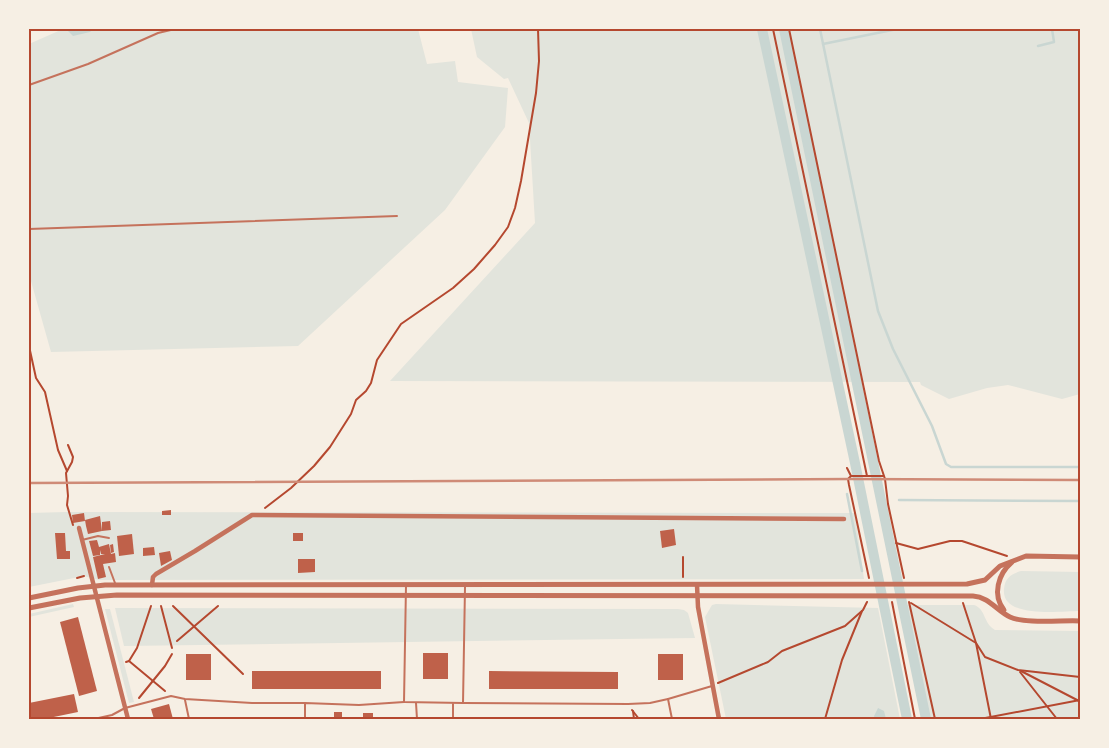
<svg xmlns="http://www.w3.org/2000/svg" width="1109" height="748" viewBox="0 0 1109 748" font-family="'Sofia Sans Condensed',sans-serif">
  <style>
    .green { fill: #e2e4dc }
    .water { fill: #c9d6d2 }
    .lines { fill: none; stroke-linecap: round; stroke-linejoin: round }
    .stream { stroke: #c9d6d2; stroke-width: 2.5 }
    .canal { stroke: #c9d6d2; stroke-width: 10 }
    .building { fill: #bf614a }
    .path { stroke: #b5482f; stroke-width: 2 }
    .service { stroke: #c5725c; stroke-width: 2 }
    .minor { stroke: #c5725c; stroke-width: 4.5 }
    .tertiary { stroke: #c5725c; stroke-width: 5 }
    .rail { stroke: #cf8b77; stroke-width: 2.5 }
    .neatline { fill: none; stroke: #b5482f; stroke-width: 2 }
  </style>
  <rect width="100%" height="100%" fill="#f6efe4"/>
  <g class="green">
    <polygon points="63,29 418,29 427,64 455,61 458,82 508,88 505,127 445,210 298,346 51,352 29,274 29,44"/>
    <polygon points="471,29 1080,29 1080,394 1062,399 1008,385 987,388 949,399 921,385 920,382 390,381 535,223 529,123 508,78 504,79 477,57"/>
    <polygon points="66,512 855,513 864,579 99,580 84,576 29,587 29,513"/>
    <path d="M1021 571 1080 572V611C1060 611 1001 619 1004 589 1005 578 1011 574 1021 571Z"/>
    <polygon points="73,604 74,607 29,617 29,614"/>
    <polygon points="716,604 878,608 900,719 726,719 705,617 712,605"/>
    <path d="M904 605H974C986 609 983 623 995 630L1080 631V719H928Z"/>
    <polygon points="115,608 678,609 684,610 688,613 695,638 124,646"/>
    <polygon points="105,609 110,609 134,702 129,703"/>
  </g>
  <g class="water">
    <polygon points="66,29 93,29 90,32 73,36"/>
    <polygon points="878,708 884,711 886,719 875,719 874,716"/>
  </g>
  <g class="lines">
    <g class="stream">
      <polyline points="820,29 878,311 893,349 932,426 946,464 951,467 1080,467"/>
      <polyline points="823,44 897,29"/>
      <polyline points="1038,46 1054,42 1052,29"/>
      <polyline points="847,494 862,571"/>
      <polyline points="899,500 1080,501"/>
    </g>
    <g class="canal">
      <polyline points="762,29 855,463 907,719"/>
      <polyline points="784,29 926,719"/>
    </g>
  </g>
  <g class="building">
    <polygon points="171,510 171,515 162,515 162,511"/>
    <polygon points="84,513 85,521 73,523 72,515"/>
    <polygon points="100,516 102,531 88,534 86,526 93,524 86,526 85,520"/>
    <polygon points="110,521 111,530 102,531 102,522"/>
    <polygon points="674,529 676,545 662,548 660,531"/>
    <polygon points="55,533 65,533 66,551 70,551 70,559 57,559"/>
    <rect x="293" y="533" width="10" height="8"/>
    <polygon points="132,534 134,554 119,556 117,536"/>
    <polygon points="97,540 99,547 109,544 111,554 115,553 116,562 103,564 106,577 98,579 93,557 105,554 101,554 100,550 100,555 93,556 89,541"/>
    <polygon points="113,544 114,552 111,553 110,545"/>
    <polygon points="154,547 155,555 143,556 143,548"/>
    <polygon points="170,551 172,560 161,566 159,553"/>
    <polygon points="298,559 315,559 315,572 298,573"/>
    <polygon points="78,617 97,691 79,696 60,622"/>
    <rect x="423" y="653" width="25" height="26"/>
    <rect x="186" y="654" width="25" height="26"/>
    <rect x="658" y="654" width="25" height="26"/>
    <rect x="252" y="671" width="129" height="18"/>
    <polygon points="489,671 618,672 618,689 489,689"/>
    <polygon points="74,694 78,712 44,719 29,719 29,703"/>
    <polygon points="169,704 173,719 154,719 151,709"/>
    <rect x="334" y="712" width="8" height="7"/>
    <rect x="363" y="713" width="10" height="6"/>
  </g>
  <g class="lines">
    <g class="path">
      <polyline points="773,29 867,476"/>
      <polyline points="789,29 879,461 885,479 888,504 904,578"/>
      <polyline points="29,346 36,378 45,392 58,450 67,471"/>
      <polyline points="68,445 73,457 72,462 66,473 68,496 67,505 73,525"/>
      <polyline points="847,468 851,476 848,479 849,485 869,578"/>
      <polyline points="851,476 883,476"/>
      <polyline points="265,508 291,488 314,466 330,447 351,414 356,400 366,391 371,383 377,360 401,324 453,288 474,269 495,245 508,227 515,208 521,181 536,93 539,61 538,29"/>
      <polyline points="896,543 918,549 950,541 962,541 1007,556"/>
      <polyline points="683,557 683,577"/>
      <polyline points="77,578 84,576"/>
      <polyline points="892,602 915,719"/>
      <polyline points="909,602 935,719"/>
      <polyline points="911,603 976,643 985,657 1018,670 1080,677"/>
      <polyline points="963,603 976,643 991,719"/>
      <polyline points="161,606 172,648"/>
      <polyline points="173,606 243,674"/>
      <polyline points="177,641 218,606"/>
      <polyline points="129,661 137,648 151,606"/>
      <polyline points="126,662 129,661 165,691"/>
      <polyline points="1021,671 1079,701"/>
      <polyline points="1020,672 1057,719"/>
      <polyline points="718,683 768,662 782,651 845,626 863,610 867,602"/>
      <polyline points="139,698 165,666 172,654"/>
      <polyline points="632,710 639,719"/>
      <polyline points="633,711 634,719"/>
      <polyline points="825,719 842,660 862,611"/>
      <polyline points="980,719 1080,700"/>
    </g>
    <g class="service">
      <polyline points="29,85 88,64 158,33 175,29"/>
      <polyline points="29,229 397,216"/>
      <polyline points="82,540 98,536 109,538"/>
      <polyline points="109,567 115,583"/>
      <polyline points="406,585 404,702 463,703 465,587"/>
      <polyline points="185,700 189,719"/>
      <polyline points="416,703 417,719"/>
      <polyline points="463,703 628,704 650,703 668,699"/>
      <polyline points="94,719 112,715 125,708 171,696 185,699 252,703 305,703"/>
      <polyline points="305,719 305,703 359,705 404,702"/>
      <polyline points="453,719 453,704"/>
      <polyline points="672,719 668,699 712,686"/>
    </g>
    <g class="minor">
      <polyline points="79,528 128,719"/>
      <polyline points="152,585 153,577 156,574 195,551 252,515 844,519"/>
      <polyline points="697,585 698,607 719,719"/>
    </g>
    <g class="tertiary">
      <polyline points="29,598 78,588 105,585 967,584 985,580 1000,566 1026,556 1080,557"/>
      <path d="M29 608 80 598 117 595 973 596C989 597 997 611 1010 617 1025 624 1063 620 1080 621"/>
      <path d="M1004 610C992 595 998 574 1012 562"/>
    </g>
    <polyline class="rail" points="29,483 851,479 1080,480"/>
  </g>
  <rect width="1109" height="748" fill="none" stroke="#f6efe4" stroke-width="60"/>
  <rect x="30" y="30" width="1049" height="688" class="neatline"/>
</svg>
